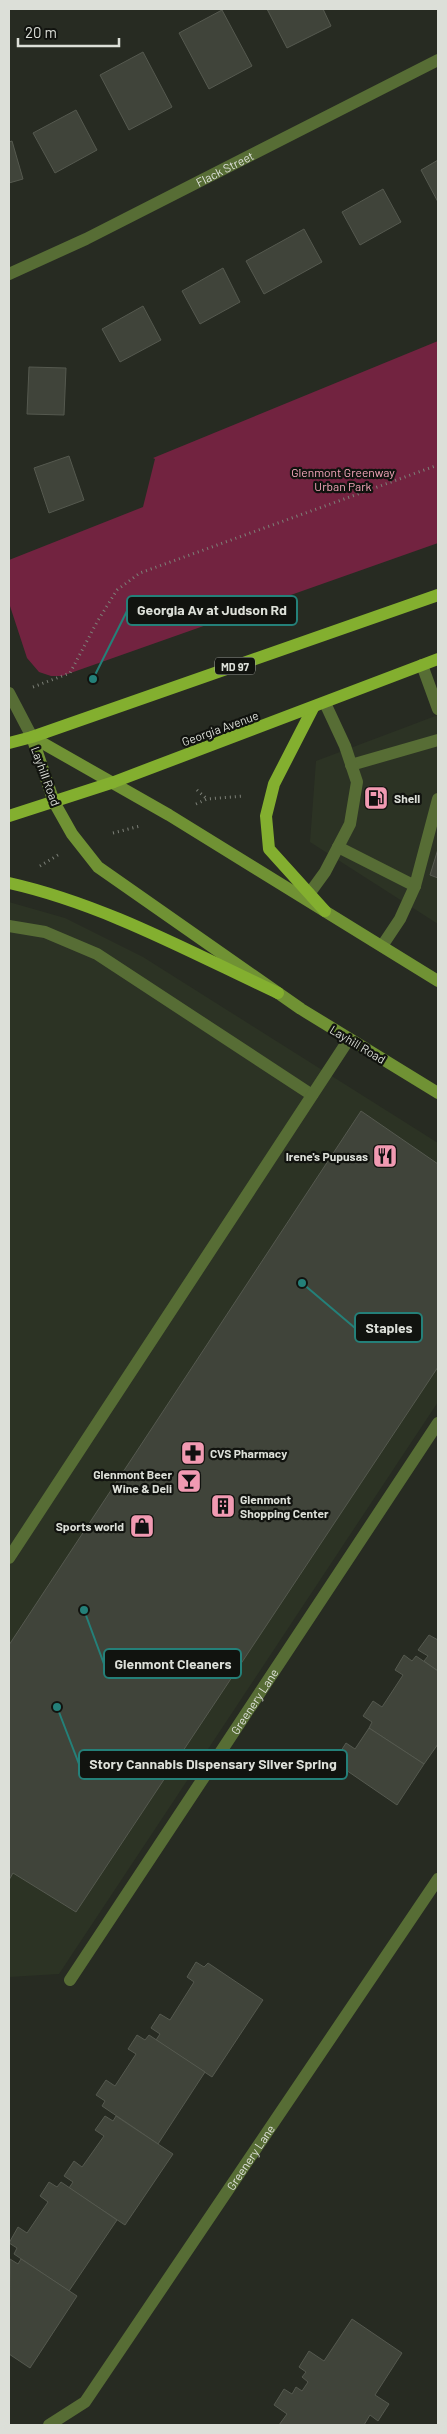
<svg xmlns="http://www.w3.org/2000/svg" width="447" height="2434" viewBox="0 0 447 2434" font-family="Barlow,sans-serif">
  <style>
    .built { fill: #2c3324 }
    .green { fill: #722340 }
    .building { fill: #40443a; stroke: #55594f }
    .lines { fill: none; stroke-linecap: round; stroke-linejoin: round }
    .path { stroke: #7d8078; stroke-width: 3; stroke-dasharray: 1 4; stroke-linecap: butt }
    .lane { stroke: #576d35; stroke-width: 12 }
    .street { stroke: #576d35; stroke-width: 12 }
    .secondary { stroke: #709234; stroke-width: 12 }
    .primary { stroke: #83af2f; stroke-width: 12 }
    .labels { text-anchor: middle; dominant-baseline: central; stroke-width: 4.5; stroke-linejoin: round; paint-order: stroke }
    .shield { fill: #11130f; stroke: #9fa29c; stroke-width: 1 }
    .shield-label { font-size: 11px; font-weight: bold; fill: #dcdfd8 }
    .street-label { font-size: 12px; fill: #dcdfd8; stroke: #11130f }
    .park-label { font-size: 12px; fill: #f4a7bb; stroke: #11130f }
    .poi-label { font-size: 12px; font-weight: bold; fill: #dcdfd8; stroke: #11130f; text-anchor: start }
    .leader { fill: none; stroke: #248079; stroke-width: 2 }
    .callout-dot { fill: #248079; stroke: #11130f; stroke-width: 2 }
    .callout { fill: #11130f; stroke: #248079; stroke-width: 2 }
    .callout-label { font-size: 14px; text-anchor: middle; font-weight: bold; fill: #dcdfd8 }
  </style>
  <rect width="100%" height="100%" fill="#272b22"/>
  <g class="built">
    <polygon points="438,715 438,924 310,842 316,761"/>
    <polygon points="9,902 65,918 143,957 438,1143 438,1402 59,1974 9,1977"/>
  </g>
  <polygon class="green" points="438,341 438,543 62,676 51,676 39,672 27,658 9,603 9,560 143,507 155,459 153,458"/>
  <g class="building">
    <polygon points="267,9 323,9 331,26 287,48"/>
    <polygon points="222,10 252,66 209,89 179,33"/>
    <polygon points="143,52 172,107 129,130 100,75"/>
    <polygon points="76,110 97,150 55,173 33,133"/>
    <polygon points="12,141 23,179 9,183 9,142"/>
    <polygon points="438,160 438,202 421,170"/>
    <polygon points="383,189 401,222 360,245 342,212"/>
    <polygon points="304,229 322,262 264,294 246,261"/>
    <polygon points="223,268 240,302 200,324 182,291"/>
    <polygon points="143,306 161,340 120,362 102,329"/>
    <polygon points="29,367 66,368 64,415 27,414"/>
    <polygon points="69,456 84,500 49,513 34,468"/>
    <polygon points="438,849 438,878 430,875"/>
    <polygon points="361,1111 438,1164 438,1367 76,1912 13,1873 9,1880 9,1645"/>
    <polygon points="429,1635 438,1640 438,1671 424,1661 428,1656 418,1650"/>
    <polygon points="404,1655 412,1661 416,1656 438,1671 438,1744 424,1764 369,1728 372,1722 363,1716 373,1701 382,1707 403,1675 395,1670"/>
    <polygon points="369,1728 424,1764 397,1805 343,1768 347,1763 337,1757 346,1743 355,1749"/>
    <polygon points="196,1962 204,1967 208,1963 263,2000 212,2077 156,2040 160,2034 151,2028 160,2014 170,2020 194,1982 187,1977"/>
    <polygon points="137,2035 145,2040 149,2035 205,2072 158,2144 102,2106 105,2101 96,2095 106,2080 115,2086 136,2054 128,2049"/>
    <polygon points="105,2116 113,2121 116,2116 173,2154 125,2225 69,2188 73,2182 64,2176 74,2161 82,2167 104,2136 95,2130"/>
    <polygon points="49,2182 57,2187 61,2182 117,2220 69,2291 14,2254 17,2248 9,2243 18,2227 27,2233 48,2202 40,2196"/>
    <polygon points="10,2259 18,2264 21,2259 77,2296 30,2368 9,2354"/>
    <polygon points="352,2319 402,2353 375,2395 389,2404 378,2421 370,2415 364,2425 279,2425 287,2414 274,2405 284,2389 292,2394 296,2387 302,2391 308,2382 302,2377 306,2372 299,2367 309,2351 324,2361"/>
  </g>
  <g class="lines">
    <g class="path">
      <polyline points="33,687 70,673 97,622 117,590 140,573 438,465"/>
      <polyline points="197,790 207,799"/>
      <polyline points="196,804 207,799 244,796"/>
      <polyline points="113,833 140,826"/>
      <polyline points="40,866 58,855"/>
    </g>
    <g class="lane">
      <polyline points="422,665 438,709"/>
      <polyline points="351,765 438,740"/>
      <polyline points="338,847 415,886"/>
      <polyline points="309,894 325,872 350,824 357,782 345,746 325,703"/>
      <polyline points="9,926 45,932 97,954 312,1095"/>
      <polyline points="382,946 400,919 415,886 438,799"/>
      <polyline points="9,1558 349,1039"/>
    </g>
    <g class="street">
      <path id="s1" d="M9 274 86 239 438 60"/>
      <polyline points="9,693 32,737"/>
      <path id="s2" d="M70 1980 438 1423"/>
      <path id="s3" d="M49 2425 85 2402 438 1879"/>
    </g>
    <g class="secondary">
      <polyline points="32,737 54,802 72,834 98,867 301,1009 438,1093"/>
      <polyline points="32,737 169,815 438,981"/>
    </g>
    <g class="primary">
      <polyline points="313,708 274,784 266,816 269,849 325,911"/>
      <polyline points="9,743 32,737 438,595"/>
      <polyline points="9,816 114,782 438,659"/>
      <path d="M9 883C103 904 190 952 278 993"/>
    </g>
  </g>
  <defs>
    <symbol id="fuel-square" viewBox="-11 -11 22 22"><rect x="-9" y="-9" width="18" height="18" rx="4" fill="#f19ab2" stroke="#11130f"/><path d="M-5.5-6h7V0h2V4h1.3V-2.5L3-4.5l.8-.8L6-3V5H2.5V1h-1V6h-7ZM-4.2-4.7v3.2H.2V-4.7Z" fill="#111"/></symbol>
    <symbol id="restaurant-square" viewBox="-11 -11 22 22"><rect x="-9" y="-9" width="18" height="18" rx="4" fill="#f19ab2" stroke="#11130f"/><path d="M-5-6h1v4h1v-4h1v4h1v-4h1v5L-1.5 .5V6h-2V.5L-5-1ZM5-6V6H3V1.5H1.5Q1.5-4 5-6Z" fill="#111"/></symbol>
    <symbol id="pharmacy-square" viewBox="-11 -11 22 22"><rect x="-9" y="-9" width="18" height="18" rx="4" fill="#f19ab2" stroke="#11130f"/><path d="M-2-6h4v4h4v4h-4v4h-4v-4h-4v-4h4Z" fill="#111"/></symbol>
    <symbol id="bar-square" viewBox="-11 -11 22 22"><rect x="-9" y="-9" width="18" height="18" rx="4" fill="#f19ab2" stroke="#11130f"/><path d="M-6-5H6L.8 .8V4.5H3.5V6h-7V4.5H-.8V.8Z" fill="#111"/></symbol>
    <symbol id="building-square" viewBox="-11 -11 22 22"><rect x="-9" y="-9" width="18" height="18" rx="4" fill="#f19ab2" stroke="#11130f"/><path d="M-4-6H4V6H1V3H-1V6H-4ZM-2.5-4.3h1.7v1.8h-1.7ZM.8-4.3h1.7v1.8H.8ZM-2.5-1h1.7V.8h-1.7ZM.8-1h1.7V.8H.8Z" fill="#111"/></symbol>
    <symbol id="shop-square" viewBox="-11 -11 22 22"><rect x="-9" y="-9" width="18" height="18" rx="4" fill="#f19ab2" stroke="#11130f"/><path d="M-5-2.5h2.3a2.7 3.5 0 0 1 5.4 0H5L5.5 6h-11ZM-1.5-2.5h3a1.5 2.3 0 0 0-3 0Z" fill="#111"/></symbol>
  </defs>
  <g fill-rule="evenodd">
    <use href="#fuel-square" x="362" y="784" width="28" height="28"/>
    <use href="#restaurant-square" x="371" y="1142" width="28" height="28"/>
    <use href="#pharmacy-square" x="179" y="1439" width="28" height="28"/>
    <use href="#bar-square" x="175" y="1467" width="28" height="28"/>
    <use href="#building-square" x="209" y="1492" width="28" height="28"/>
    <use href="#shop-square" x="128" y="1512" width="28" height="28"/>
  </g>
  <g class="labels">
    <rect class="shield" x="215" y="657.5" width="40" height="17" rx="4"/>
    <g class="shield-label">
      <text x="235" y="666">MD 97</text>
    </g>
    <g class="street-label">
      <text stroke="none"><textPath href="#s1" startOffset="240">Flack Street</textPath></text>
      <text transform="translate(220 728) rotate(-20)">Georgia Avenue</text>
      <text transform="translate(46 776) rotate(70)">Layhill Road</text>
      <text transform="translate(358 1044) rotate(31)">Layhill Road</text>
      <text stroke="none"><textPath href="#s2" startOffset="334">Greenery Lane</textPath></text>
      <text stroke="none"><textPath href="#s3" startOffset="338">Greenery Lane</textPath></text>
    </g>
    <g class="park-label">
      <text x="343" y="472">Glenmont Greenway<tspan x="343" dy="14">Urban Park</tspan></text>
    </g>
    <g class="poi-label">
      <text x="394" y="798">Shell</text>
      <text x="368" y="1156" text-anchor="end">Irene's Pupusas</text>
      <text x="210" y="1453">CVS Pharmacy</text>
      <text x="172" y="1474" text-anchor="end">Glenmont Beer<tspan x="172" dy="14">Wine &amp; Deli</tspan></text>
      <text x="240" y="1499">Glenmont<tspan x="240" dy="14">Shopping Center</tspan></text>
      <text x="124" y="1526" text-anchor="end">Sports world</text>
    </g>
  </g>
  <path class="leader" d="M93 679L127 611M302 1283L355 1328M84 1610L104 1664M57 1707L79 1764"/>
  <g class="callout-dot">
    <circle cx="93" cy="679" r="5"/>
    <circle cx="302" cy="1283" r="5"/>
    <circle cx="84" cy="1610" r="5"/>
    <circle cx="57" cy="1707" r="5"/>
  </g>
  <g class="callout">
    <rect x="127" y="596" width="170" height="29" rx="5"/>
    <rect x="355" y="1313" width="67" height="29" rx="5"/>
    <rect x="104" y="1649" width="137" height="29" rx="5"/>
    <rect x="79" y="1750" width="268" height="29" rx="5"/>
  </g>
  <g class="callout-label">
    <text x="212" y="615">Georgia Av at Judson Rd</text>
    <text x="389" y="1333">Staples</text>
    <text x="173" y="1669">Glenmont Cleaners</text>
    <text x="213" y="1769">Story Cannabis Dispensary Silver Spring</text>
  </g>
  <rect width="447" height="2434" fill="none" stroke="#dcdfd8" stroke-width="20"/>
  <path d="M18 38v8h101v-8" fill="none" stroke="#dcdfd8" stroke-width="2.5"/>
  <text x="25" y="38" font-size="15" fill="#dcdfd8" stroke="#11130f" stroke-width="4" paint-order="stroke">20 m</text>
</svg>
